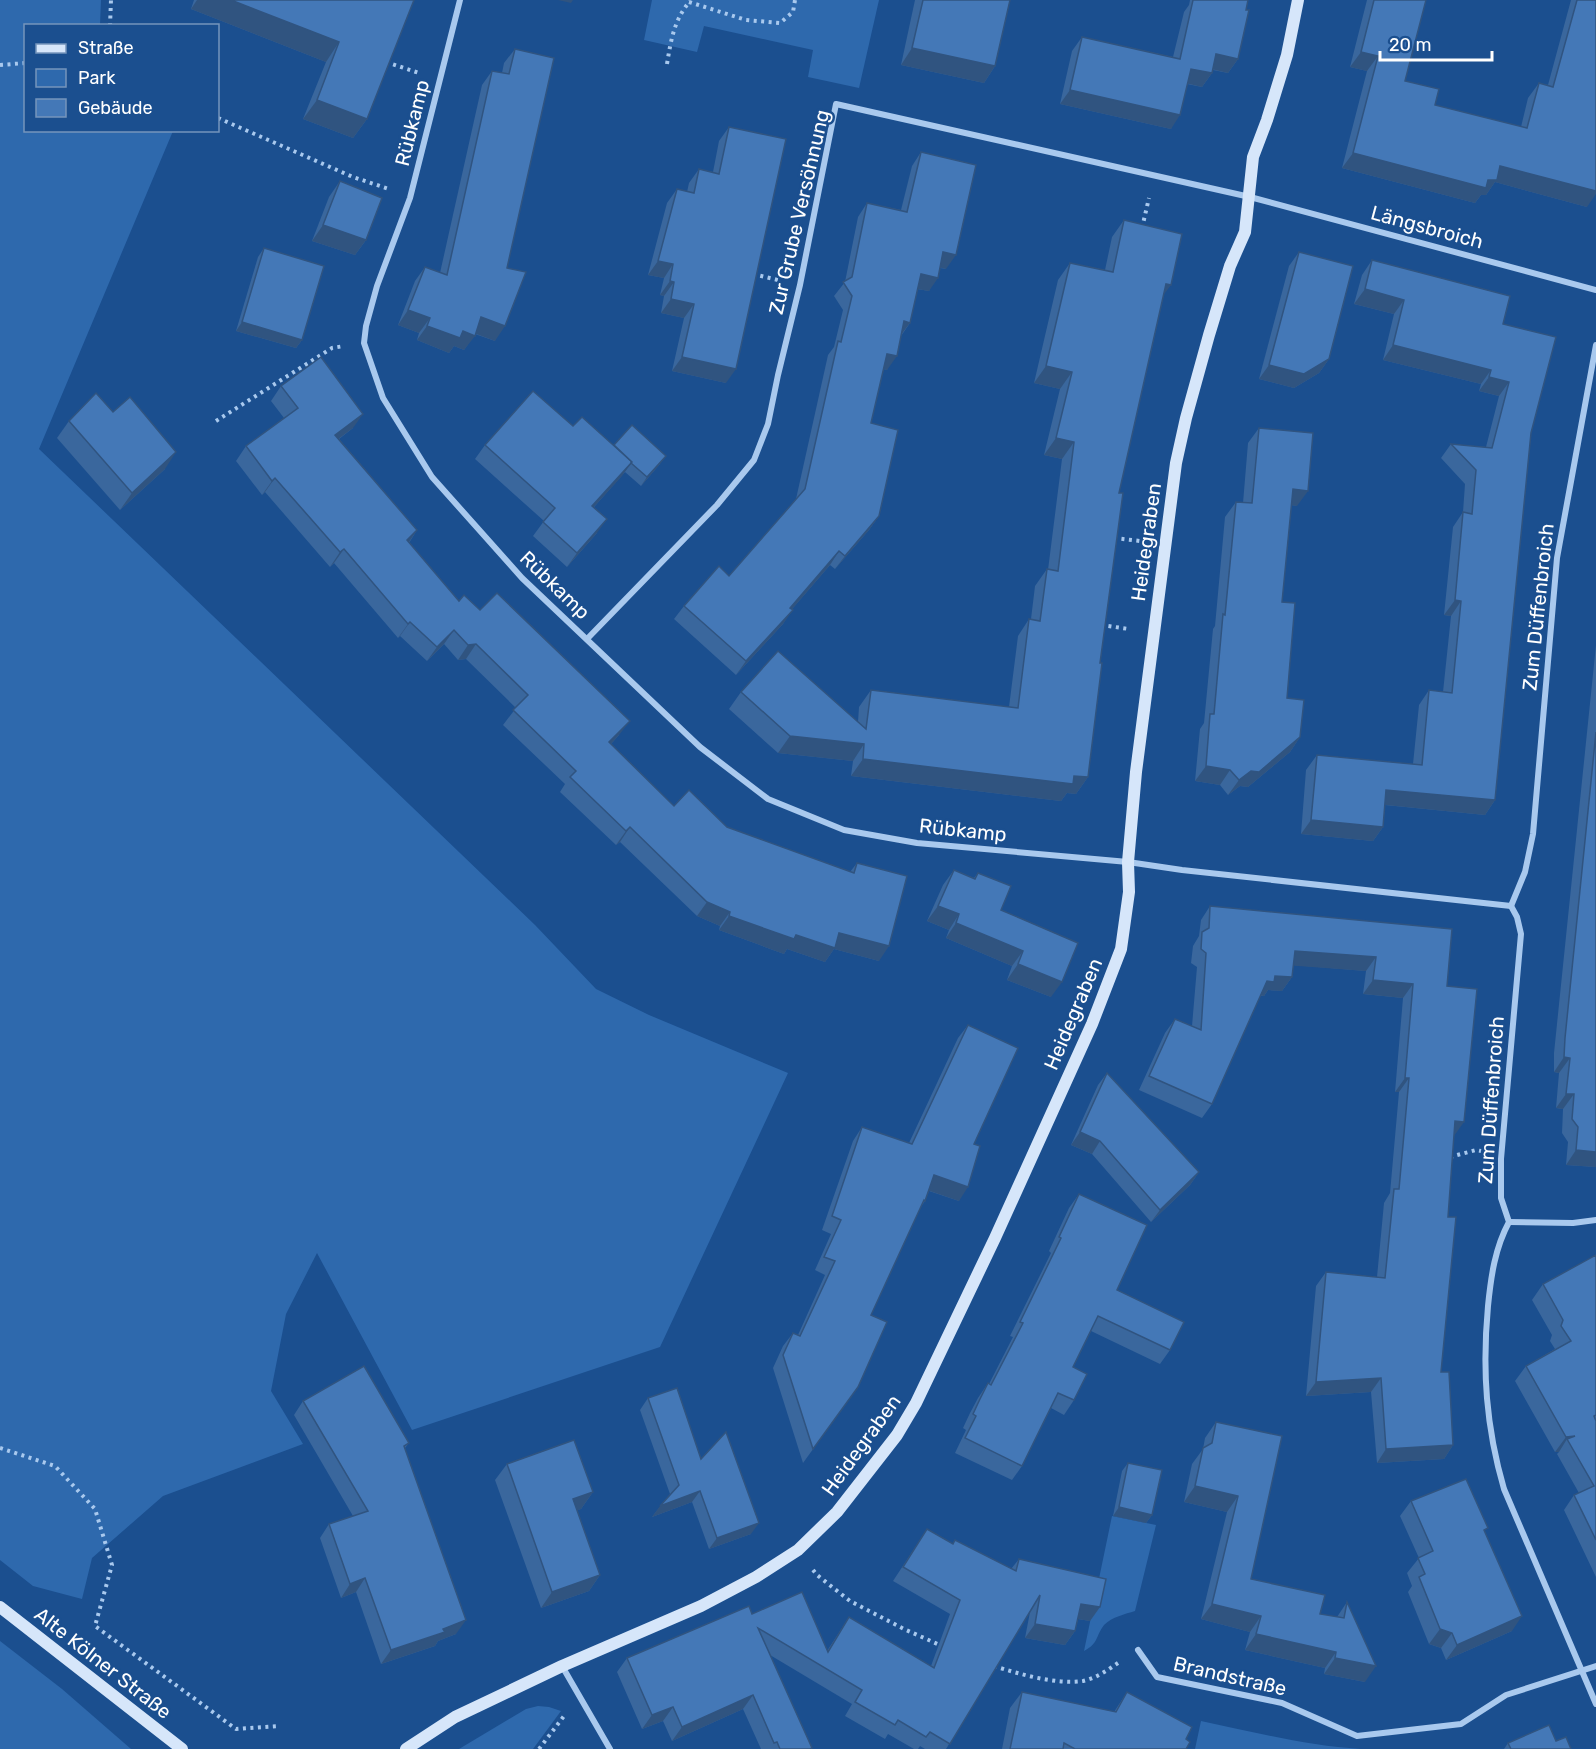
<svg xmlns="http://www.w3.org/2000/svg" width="1596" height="1749" viewBox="0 0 1596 1749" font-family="Rubik,sans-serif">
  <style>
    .green { fill: #2e69ad }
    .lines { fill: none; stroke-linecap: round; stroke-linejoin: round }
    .path { stroke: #a9c9ee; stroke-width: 4; stroke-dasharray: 3 4.5; stroke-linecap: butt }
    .minor { stroke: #a9c9ee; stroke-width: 6 }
    .secondary { stroke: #d6e6fa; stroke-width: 12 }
    .wall { fill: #3a679d }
    .shaded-wall { fill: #305480 }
    .building { fill: #4478b7; stroke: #305480; stroke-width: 1.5 }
    .labels { text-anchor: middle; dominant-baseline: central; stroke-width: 5; stroke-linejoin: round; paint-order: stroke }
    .street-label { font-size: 20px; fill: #fff; stroke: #1b4f8f }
  </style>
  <rect width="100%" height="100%" fill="#1b4f8f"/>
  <g class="green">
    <polygon points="0,0 101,0 100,25 26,26 26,130 173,131 39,449 535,925 596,989 649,1015 788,1073 660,1347 412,1430 317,1253 286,1314 271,1391 303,1444 163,1496 92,1558 82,1599 33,1586 0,1560"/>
    <polygon points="652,0 879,0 859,88 808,77 813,50 704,26 697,52 644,40"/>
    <path d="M1112 1516 1156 1525 1135 1611C1125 1614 1112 1617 1104 1625 1095 1637 1099 1643 1084 1651Z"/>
    <polygon points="0,1641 62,1689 131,1749 0,1749"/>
    <polygon points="538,1706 549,1707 561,1711 533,1749 459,1749 526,1709"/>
    <path d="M1201 1721C1254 1732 1307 1746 1361 1749H1195Z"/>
  </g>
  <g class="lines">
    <g class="path">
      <polyline points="689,2 746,20 780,23 793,12 795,0"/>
      <polyline points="110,26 111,0"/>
      <polyline points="386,62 419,73"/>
      <path d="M667 64C671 40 674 20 690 1"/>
      <polyline points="0,65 26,63"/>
      <polyline points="218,118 353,177 389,189"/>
      <polyline points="1142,228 1149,198"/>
      <polyline points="753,274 778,280"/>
      <polyline points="216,421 332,348 344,346"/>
      <polyline points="1114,538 1140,541"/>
      <polyline points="1101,625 1129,629"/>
      <polyline points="1450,1157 1476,1150 1481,1151"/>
      <polyline points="0,1448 55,1466 95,1509 112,1565 95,1626 236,1729 280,1726"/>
      <polyline points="813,1570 817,1575 850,1601 904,1629 942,1646"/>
      <path d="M994 1666C1019 1674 1057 1685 1083 1681 1097 1678 1109 1669 1121 1661"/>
      <polyline points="539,1749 564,1716"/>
    </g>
    <g class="minor">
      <polyline points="460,0 410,198 377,286 366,326 364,343 383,398 432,477 522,578 700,747 768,799 844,830 917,843 1128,862 1182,870 1511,906"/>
      <polyline points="587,639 717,505 754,460 768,424 778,375 800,285 836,104 1250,197 1596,290"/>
      <path d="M1511 906 1517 917 1521 934 1501 1159V1198L1509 1222C1495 1248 1491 1276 1488 1306 1482 1370 1486 1427 1504 1489L1596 1704"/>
      <polyline points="1511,906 1525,872 1533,834 1557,558 1596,345"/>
      <polyline points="1509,1222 1573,1223 1596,1220"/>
      <polyline points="1138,1650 1157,1677 1282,1703 1357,1736 1461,1724 1506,1695 1596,1666"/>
      <polyline points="562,1666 610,1749"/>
    </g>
    <g class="secondary">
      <polyline points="0,1607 182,1749"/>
      <polyline points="406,1749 455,1717 562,1666 701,1606 756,1577 798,1550 837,1512 897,1435 916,1403 995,1238 1092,1024 1121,949 1129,892 1128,862 1136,772 1176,463 1186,418 1209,335 1230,266 1245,232 1253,157 1267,120 1287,55 1298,0"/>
    </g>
  </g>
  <g class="wall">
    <polygon points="194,0 414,0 367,119 353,138 303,119 326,62 191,9"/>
    <polygon points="915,0 1010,0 995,66 984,83 901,65"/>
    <polygon points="1190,0 1248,0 1238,59 1228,73 1213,70 1212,73 1202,87 1187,84 1171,129 1060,104 1072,51 1082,37 1173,57 1184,12 1189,5"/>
    <polygon points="1367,0 1426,0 1405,81 1435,105 1521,127 1528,98 1539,83 1548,85 1571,0 1596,0 1587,207 1495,182 1486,195 1481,195 1475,203 1342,168 1367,71 1350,67"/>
    <polygon points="515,49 507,268 495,341 475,334 464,350 454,346 449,353 417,340 419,333 398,325 415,281 425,267 440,273 482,85 492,71 502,73 504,63"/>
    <polygon points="729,127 726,383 672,371 684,318 661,313 664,296 660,295 664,278 648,275 667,203 677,189 687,192 689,183 699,169 713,172 719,141"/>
    <polygon points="921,152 946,269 940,268 929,291 917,289 910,323 901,336 887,370 883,369 871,423 879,516 869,530 835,569 830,565 792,609 783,624 736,675 674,619 684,606 729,576 796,499 828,355 834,347 843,310 834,296 845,282 858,217 867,203 901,210 912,166"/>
    <polygon points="340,181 366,240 355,255 312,241 329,197"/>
    <polygon points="1124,220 1164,294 1119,493 1088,777 1076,794 1067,793 1061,801 851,776 853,761 778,753 729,709 741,692 858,722 859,707 871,690 1009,707 1018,636 1029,619 1031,619 1035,586 1047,569 1048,570 1062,459 1044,455 1060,389 1034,383 1058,280 1070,263 1105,270 1112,237"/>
    <polygon points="264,248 302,340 296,348 236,331 258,257"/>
    <polygon points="1299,252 1329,359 1319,373 1294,388 1259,379 1289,266"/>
    <polygon points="1372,260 1503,324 1531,433 1495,800 1485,815 1385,805 1383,827 1373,841 1301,834 1306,770 1317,755 1413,764 1419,705 1429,690 1443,692 1451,616 1444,615 1453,527 1463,512 1465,484 1441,458 1451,444 1486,447 1499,396 1479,391 1481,384 1383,360 1394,314 1354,304 1362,275"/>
    <polygon points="281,386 353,428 339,439 417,530 409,543 459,601 480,610 619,735 611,744 674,806 727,827 850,872 857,863 879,961 834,949 825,962 787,949 784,954 719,930 720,926 697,916 620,842 616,845 560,792 565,784 503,725 516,708 466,659 458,660 444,644 427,661 400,636 398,638 334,563 330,567 265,492 262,495 236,461 246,446 284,418 271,401"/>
    <polygon points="69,421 165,469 120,510 57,438"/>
    <polygon points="573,426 614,445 660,464 641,486 625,472 594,507 597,533 567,567 533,536 544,521 475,459 485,445"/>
    <polygon points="1259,428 1297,506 1291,505 1282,602 1287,698 1300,737 1290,752 1248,787 1240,786 1228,795 1220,785 1195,781 1200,729 1204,723 1213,629 1215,626 1225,517 1236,502 1243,503 1248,443"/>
    <polygon points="1596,645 1596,1167 1566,1165 1568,1142 1562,1133 1563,1109 1556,1108 1559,1073 1554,1072 1554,1053"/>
    <polygon points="954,870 974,878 978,873 1001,910 1051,997 1007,980 1012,966 946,938 949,930 927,921 943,885"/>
    <polygon points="1210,906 1452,929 1447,986 1454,1136 1448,1217 1441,1372 1453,1445 1444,1459 1377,1463 1371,1392 1306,1396 1316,1286 1326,1272 1377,1277 1384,1203 1390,1193 1399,1092 1395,1092 1403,998 1363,994 1366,971 1293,965 1292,977 1282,991 1268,990 1264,996 1260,996 1212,1104 1202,1118 1139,1090 1165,1033 1175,1019 1192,1026 1197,967 1191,963 1193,946 1199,936 1201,920"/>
    <polygon points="968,1025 974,1144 959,1201 929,1191 925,1201 920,1208 871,1315 858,1387 803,1463 773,1368 783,1346 793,1333 798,1335 825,1275 815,1270 831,1234 822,1230 853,1141 862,1127 909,1143 958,1038"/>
    <polygon points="1107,1073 1199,1172 1190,1185 1151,1222 1092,1154 1071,1145 1098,1085"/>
    <polygon points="1079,1194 1117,1290 1170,1350 1160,1364 1091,1331 1073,1367 1074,1400 1064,1415 1051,1408 1022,1466 1012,1480 955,1453 966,1430 963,1428 970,1413 978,1398 988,1383 989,1384 1013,1337 1010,1336 1051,1253 1049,1251 1069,1208"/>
    <polygon points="1596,1255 1596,1577 1564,1510 1574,1495 1579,1493 1557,1454 1559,1452 1555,1452 1515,1381 1526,1366 1555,1349 1550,1341 1552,1335 1532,1300 1543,1284"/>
    <polygon points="648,1398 701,1459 751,1534 709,1549 692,1502 652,1517 670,1494 640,1410"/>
    <polygon points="303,1401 409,1443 405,1448 456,1634 438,1641 435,1646 381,1664 356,1592 341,1598 320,1538 329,1524 353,1516 294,1415"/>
    <polygon points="1216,1422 1282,1436 1251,1579 1320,1614 1337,1617 1347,1602 1365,1682 1324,1674 1325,1668 1245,1650 1250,1632 1201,1619 1227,1512 1184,1502 1192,1464 1203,1449 1205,1438"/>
    <polygon points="1128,1463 1152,1515 1146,1523 1113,1516 1122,1471"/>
    <polygon points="507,1464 593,1492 581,1509 577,1510 600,1575 589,1591 541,1608 495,1480"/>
    <polygon points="1411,1501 1485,1532 1512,1631 1446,1660 1441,1648 1429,1644 1408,1592 1412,1586 1407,1573 1419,1558 1400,1516"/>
    <polygon points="927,1529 952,1544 955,1540 1011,1569 1019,1559 1100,1607 1090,1621 1078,1619 1075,1631 1065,1645 1025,1638 1030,1612 946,1749 925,1749 920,1746 918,1749 914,1749 888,1734 885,1739 845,1716 852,1704 770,1655 811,1749 761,1749 743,1709 672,1741 663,1721 642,1729 617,1672 627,1658 752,1614 827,1651 849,1617 931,1666 950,1614 893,1581"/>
    <polygon points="1022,1692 1114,1712 1127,1692 1186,1739 1186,1749 1002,1749 1010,1708"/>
    <polygon points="1556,1741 1571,1749 1504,1749 1508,1743"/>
  </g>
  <g class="shaded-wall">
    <polygon points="197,0 231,0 339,42 326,62 191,9"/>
    <polygon points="558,0 573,0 571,3"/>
    <polygon points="912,48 995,66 984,83 901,65"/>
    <polygon points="1361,52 1378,56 1367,71 1350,67"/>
    <polygon points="1216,54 1238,59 1228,73 1207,68"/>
    <polygon points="1191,69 1212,73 1202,87 1181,82"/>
    <polygon points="1070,90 1180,115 1171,129 1060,104"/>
    <polygon points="317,100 367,119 353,138 303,119"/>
    <polygon points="1353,153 1488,180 1500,166 1596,191 1596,194 1587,207 1495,182 1486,195 1481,195 1475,203 1342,168"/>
    <polygon points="323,225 366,240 355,255 312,241"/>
    <polygon points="943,252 956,255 946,269 934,266"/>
    <polygon points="658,261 673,264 664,278 648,275"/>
    <polygon points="921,274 938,278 929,291 911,288"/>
    <polygon points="670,281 674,282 664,296 660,295"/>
    <polygon points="1166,284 1171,285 1159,301"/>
    <polygon points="1365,289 1404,300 1394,314 1354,304"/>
    <polygon points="671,299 694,304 684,318 661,313"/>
    <polygon points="408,310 430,318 419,333 398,325"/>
    <polygon points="481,317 505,326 495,341 471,332"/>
    <polygon points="904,321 910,323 900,336"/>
    <polygon points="242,322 302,340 296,348 236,331"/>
    <polygon points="427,326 463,331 475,336 464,350 454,346 449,353 417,340"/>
    <polygon points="1393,345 1491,370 1481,384 1383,360"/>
    <polygon points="887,354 897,356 887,370 877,368"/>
    <polygon points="682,357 736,369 726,383 672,371"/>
    <polygon points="1329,359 1319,373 1294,388 1259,379 1269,365"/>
    <polygon points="1046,366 1072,372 1060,389 1034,383"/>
    <polygon points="1489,377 1509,382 1499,396 1479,391"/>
    <polygon points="363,414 353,428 325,449 335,435"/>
    <polygon points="1056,438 1074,442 1062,459 1044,455"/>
    <polygon points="176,452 165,469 120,510 132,493"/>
    <polygon points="666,456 660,464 641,486 647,477"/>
    <polygon points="632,462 622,476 582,520 592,506"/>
    <polygon points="275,478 265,492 262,495 272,481"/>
    <polygon points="1293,489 1308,491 1297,506 1282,504"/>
    <polygon points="879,516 869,530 835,569 845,556"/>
    <polygon points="607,519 597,533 567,567 577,553"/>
    <polygon points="417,530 407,545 407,540"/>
    <polygon points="344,549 334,563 330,567 340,552"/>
    <polygon points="839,551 830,565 781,622 790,608"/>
    <polygon points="1455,600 1461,601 1451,616 1444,615"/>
    <polygon points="793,610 783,624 736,675 746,661"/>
    <polygon points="410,622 400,636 398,638 408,624"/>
    <polygon points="454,630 444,644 427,661 437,647"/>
    <polygon points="476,644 466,659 458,660 468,645"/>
    <polygon points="630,721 619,735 599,757 609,742"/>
    <polygon points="790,736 864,744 853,761 778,753"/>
    <polygon points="1300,737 1290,752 1248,787 1240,786 1228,795 1239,780 1251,771"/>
    <polygon points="863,759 1074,776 1088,777 1076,794 1067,793 1061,801 851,776"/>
    <polygon points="1206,766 1230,770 1220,785 1195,781"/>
    <polygon points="1386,790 1495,800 1485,815 1376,804"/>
    <polygon points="1311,820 1383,827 1373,841 1301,834"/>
    <polygon points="630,827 620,842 616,845 626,831"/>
    <polygon points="707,902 730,912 720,926 697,916"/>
    <polygon points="938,906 959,914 949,930 927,921"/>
    <polygon points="729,916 796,935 839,933 889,946 879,961 834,949 825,962 787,949 784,954 719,930"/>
    <polygon points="956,923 1023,951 1012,966 946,938"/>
    <polygon points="1295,951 1376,957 1366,971 1285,965"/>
    <polygon points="1018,964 1062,982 1051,997 1007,980"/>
    <polygon points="1275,976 1292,977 1282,991 1268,990 1264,996 1257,995 1267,981"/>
    <polygon points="1373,980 1413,984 1403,998 1363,994"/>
    <polygon points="1564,1057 1570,1058 1559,1073 1554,1072"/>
    <polygon points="1405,1078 1409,1078 1399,1092 1395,1092"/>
    <polygon points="1566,1094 1574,1094 1563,1109 1556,1108"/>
    <polygon points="1455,1121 1464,1122 1454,1136"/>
    <polygon points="1080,1132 1100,1141 1092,1154 1071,1145"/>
    <polygon points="1576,1150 1596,1152 1596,1167 1566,1165"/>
    <polygon points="1199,1172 1190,1185 1151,1222 1160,1210"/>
    <polygon points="934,1175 968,1187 959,1201 924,1189"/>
    <polygon points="1381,1378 1371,1392 1306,1396 1316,1382"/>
    <polygon points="1575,1436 1567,1439 1559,1452 1555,1452 1566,1437"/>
    <polygon points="1453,1445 1444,1459 1377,1463 1386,1449"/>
    <polygon points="1195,1486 1238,1496 1227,1512 1184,1502"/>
    <polygon points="700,1491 692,1502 652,1517 660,1506"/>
    <polygon points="593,1492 581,1509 562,1516 573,1499"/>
    <polygon points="1119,1507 1152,1515 1146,1523 1113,1516"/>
    <polygon points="759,1523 751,1534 709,1549 717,1538"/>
    <polygon points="600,1575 589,1591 541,1608 552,1592"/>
    <polygon points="365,1578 356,1592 341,1598 350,1584"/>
    <polygon points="1081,1604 1100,1607 1090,1621 1071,1618"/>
    <polygon points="1212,1604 1261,1616 1250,1632 1201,1619"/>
    <polygon points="1522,1616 1512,1631 1446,1660 1457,1645"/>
    <polygon points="466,1620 456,1634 438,1641 435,1646 381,1664 391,1650 443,1629"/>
    <polygon points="1035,1624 1075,1631 1065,1645 1025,1638"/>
    <polygon points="1440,1629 1452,1633 1441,1648 1429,1644"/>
    <polygon points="1256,1634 1336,1652 1325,1668 1245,1650"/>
    <polygon points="1335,1658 1376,1666 1365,1682 1324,1674"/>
    <polygon points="753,1695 743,1709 672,1741 682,1727"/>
    <polygon points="673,1707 663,1721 642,1729 652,1715"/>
  </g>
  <g class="building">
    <polygon points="231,0 414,0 367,119 317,100 339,42"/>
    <polygon points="923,0 1010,0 995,66 912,48"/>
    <polygon points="1193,0 1248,0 1246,10 1249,10 1238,59 1216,54 1212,73 1191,69 1180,115 1070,90 1082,37 1180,59"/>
    <polygon points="1374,0 1426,0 1405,81 1439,89 1435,105 1527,128 1539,83 1553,87 1577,0 1596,0 1596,191 1500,166 1497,180 1488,180 1486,188 1353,153 1378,56 1361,52"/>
    <polygon points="515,49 554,58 507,268 526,272 505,326 481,317 475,336 463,331 460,338 427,326 430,318 408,310 425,267 447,275 492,71 509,74"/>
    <polygon points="729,127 786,139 736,369 682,357 694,304 671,299 674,282 670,281 673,264 658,261 677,189 694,193 699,169 719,174"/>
    <polygon points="921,152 976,165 956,255 943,252 938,278 921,274 910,323 904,321 897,356 887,354 871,423 898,430 879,516 845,556 839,551 790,608 793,610 746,661 684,606 719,566 729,576 805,489 838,341 841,342 852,296 843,282 852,277 867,203 907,212"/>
    <polygon points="340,181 382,198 366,240 323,225"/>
    <polygon points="1124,220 1182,234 1171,285 1166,284 1119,493 1123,493 1100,663 1102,663 1088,777 1074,776 1073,784 863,759 864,744 790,736 741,692 778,651 866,729 871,690 1018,708 1029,619 1040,621 1047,569 1058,571 1074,442 1056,438 1072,372 1046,366 1070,263 1113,272"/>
    <polygon points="264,248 324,266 302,340 242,322"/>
    <polygon points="1299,252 1353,266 1329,359 1304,374 1269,365"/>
    <polygon points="1372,260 1510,296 1503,324 1556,337 1531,433 1495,800 1386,790 1383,827 1311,820 1317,755 1422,765 1429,690 1452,693 1461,601 1455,600 1463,512 1472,514 1476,470 1451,444 1492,448 1509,382 1489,377 1491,370 1393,345 1404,300 1365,289"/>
    <polygon points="321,357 363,414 335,435 417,530 407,540 459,601 464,595 480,610 497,593 630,721 609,742 674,806 689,790 727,827 854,873 857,863 907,876 889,946 839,933 835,948 796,935 794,939 729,916 730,912 707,902 630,827 626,831 570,777 576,771 513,710 528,695 476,644 468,645 454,630 437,647 410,622 408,624 344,549 340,552 275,478 272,481 246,446 298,408 281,386"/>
    <polygon points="533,391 573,426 582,417 632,462 592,506 607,519 577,553 543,522 555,508 485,445"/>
    <polygon points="96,393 113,412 130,397 176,452 132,493 69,421"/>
    <polygon points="632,425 666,456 647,477 631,463 632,462 614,445"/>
    <polygon points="1259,428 1313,433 1308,491 1293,489 1282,602 1295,603 1287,698 1304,700 1300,737 1259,772 1251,771 1239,780 1230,770 1206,766 1210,714 1214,714 1223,614 1225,615 1236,502 1252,503"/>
    <polygon points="1596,732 1596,1152 1576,1150 1578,1127 1572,1119 1574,1094 1566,1094 1570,1058 1564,1057 1565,1038"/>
    <polygon points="954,870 975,879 978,873 1011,886 1001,910 1078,943 1062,982 1018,964 1023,951 956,923 959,914 938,906"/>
    <polygon points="1210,906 1452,929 1447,986 1477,989 1464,1122 1455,1121 1448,1217 1456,1217 1441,1372 1449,1372 1453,1445 1386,1449 1381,1378 1316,1382 1326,1272 1385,1278 1394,1189 1399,1189 1409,1078 1405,1078 1413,984 1373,980 1376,957 1295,951 1292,977 1275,976 1274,982 1267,981 1212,1104 1149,1076 1175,1019 1201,1030 1206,953 1201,949 1202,932 1209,928"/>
    <polygon points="968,1025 1018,1048 974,1144 980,1146 968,1187 934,1175 925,1201 924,1200 871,1315 887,1322 858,1387 813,1449 783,1355 793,1333 800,1336 835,1261 824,1257 841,1220 832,1216 862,1127 912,1144"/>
    <polygon points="1107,1073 1199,1172 1160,1210 1100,1141 1080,1132"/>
    <polygon points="1079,1194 1147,1225 1117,1290 1184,1322 1170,1350 1098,1316 1073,1367 1087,1374 1074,1400 1058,1393 1022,1466 965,1438 976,1416 973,1414 980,1399 988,1383 991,1385 1023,1323 1020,1322 1061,1238 1059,1237"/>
    <polygon points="1596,1255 1596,1415 1594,1416 1596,1421 1596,1540 1574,1495 1594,1486 1567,1439 1575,1436 1566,1437 1526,1366 1571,1341 1561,1326 1563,1320 1543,1284"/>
    <polygon points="364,1366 409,1443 404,1446 466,1620 443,1629 445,1632 391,1650 365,1578 350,1584 329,1524 368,1511 303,1401"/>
    <polygon points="677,1388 701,1459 726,1432 759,1523 717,1538 700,1491 660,1506 679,1485 648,1398"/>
    <polygon points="1216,1422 1282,1436 1251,1579 1325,1595 1320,1614 1344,1618 1347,1602 1376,1666 1335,1658 1336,1652 1256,1634 1261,1616 1212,1604 1238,1496 1195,1486 1203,1448 1212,1443"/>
    <polygon points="574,1440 593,1492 573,1499 600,1575 552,1592 507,1464"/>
    <polygon points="1128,1463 1162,1470 1152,1515 1119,1507"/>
    <polygon points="1466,1479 1488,1528 1484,1530 1522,1616 1457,1645 1452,1633 1440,1629 1419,1577 1425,1574 1418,1558 1433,1551 1411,1501"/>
    <polygon points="927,1529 953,1544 955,1540 1016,1571 1019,1559 1106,1579 1100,1607 1081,1604 1075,1631 1035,1624 1040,1595 950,1744 930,1732 926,1737 898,1720 895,1725 855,1702 862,1690 758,1628 812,1748 810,1749 780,1749 777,1742 774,1743 753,1695 682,1727 673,1707 652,1715 627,1658 749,1606 752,1614 802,1592 828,1652 849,1617 934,1668 960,1600 903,1567"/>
    <polygon points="1022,1692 1116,1712 1127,1692 1192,1727 1186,1739 1190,1742 1186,1749 1075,1749 1064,1743 1063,1749 1010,1749"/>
    <polygon points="1549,1725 1556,1741 1566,1737 1571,1749 1511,1749 1508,1743"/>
  </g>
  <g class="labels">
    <g class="street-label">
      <text transform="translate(412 123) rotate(-76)">Rübkamp</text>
      <text transform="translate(799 212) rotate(-77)">Zur Grube Versöhnung</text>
      <text transform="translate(1427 227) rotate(15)">Längsbroich</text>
      <text transform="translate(1146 542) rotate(-82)">Heidegraben</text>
      <text transform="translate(555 585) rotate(44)">Rübkamp</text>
      <text transform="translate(1538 607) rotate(-84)">Zum Düffenbroich</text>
      <text transform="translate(963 830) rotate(6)">Rübkamp</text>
      <text transform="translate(1073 1014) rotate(-67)">Heidegraben</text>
      <text transform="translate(1491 1100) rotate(-86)">Zum Düffenbroich</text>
      <text transform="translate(861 1445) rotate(-54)">Heidegraben</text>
      <text transform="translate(103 1663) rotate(38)">Alte Kölner Straße</text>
      <text transform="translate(1230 1676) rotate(13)">Brandstraße</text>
    </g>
  </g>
  <rect x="24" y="24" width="195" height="108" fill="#1b4f8f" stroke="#7695bc" stroke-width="1.5"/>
  <rect x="36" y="44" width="30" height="9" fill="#d6e6fa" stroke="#7695bc" stroke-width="1.5"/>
  <text x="78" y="54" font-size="18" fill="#ffffff">Straße</text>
  <rect x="36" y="69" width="30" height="18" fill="#2e69ad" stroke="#7695bc" stroke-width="1.5"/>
  <text x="78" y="84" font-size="18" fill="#ffffff">Park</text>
  <rect x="36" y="99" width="30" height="18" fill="#4478b7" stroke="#7695bc" stroke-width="1.5"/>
  <text x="78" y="114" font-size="18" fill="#ffffff">Gebäude</text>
  <path d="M1380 51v9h112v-9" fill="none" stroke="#ffffff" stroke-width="3"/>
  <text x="1389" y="51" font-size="18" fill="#ffffff" stroke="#1b4f8f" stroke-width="4.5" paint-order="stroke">20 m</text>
</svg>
